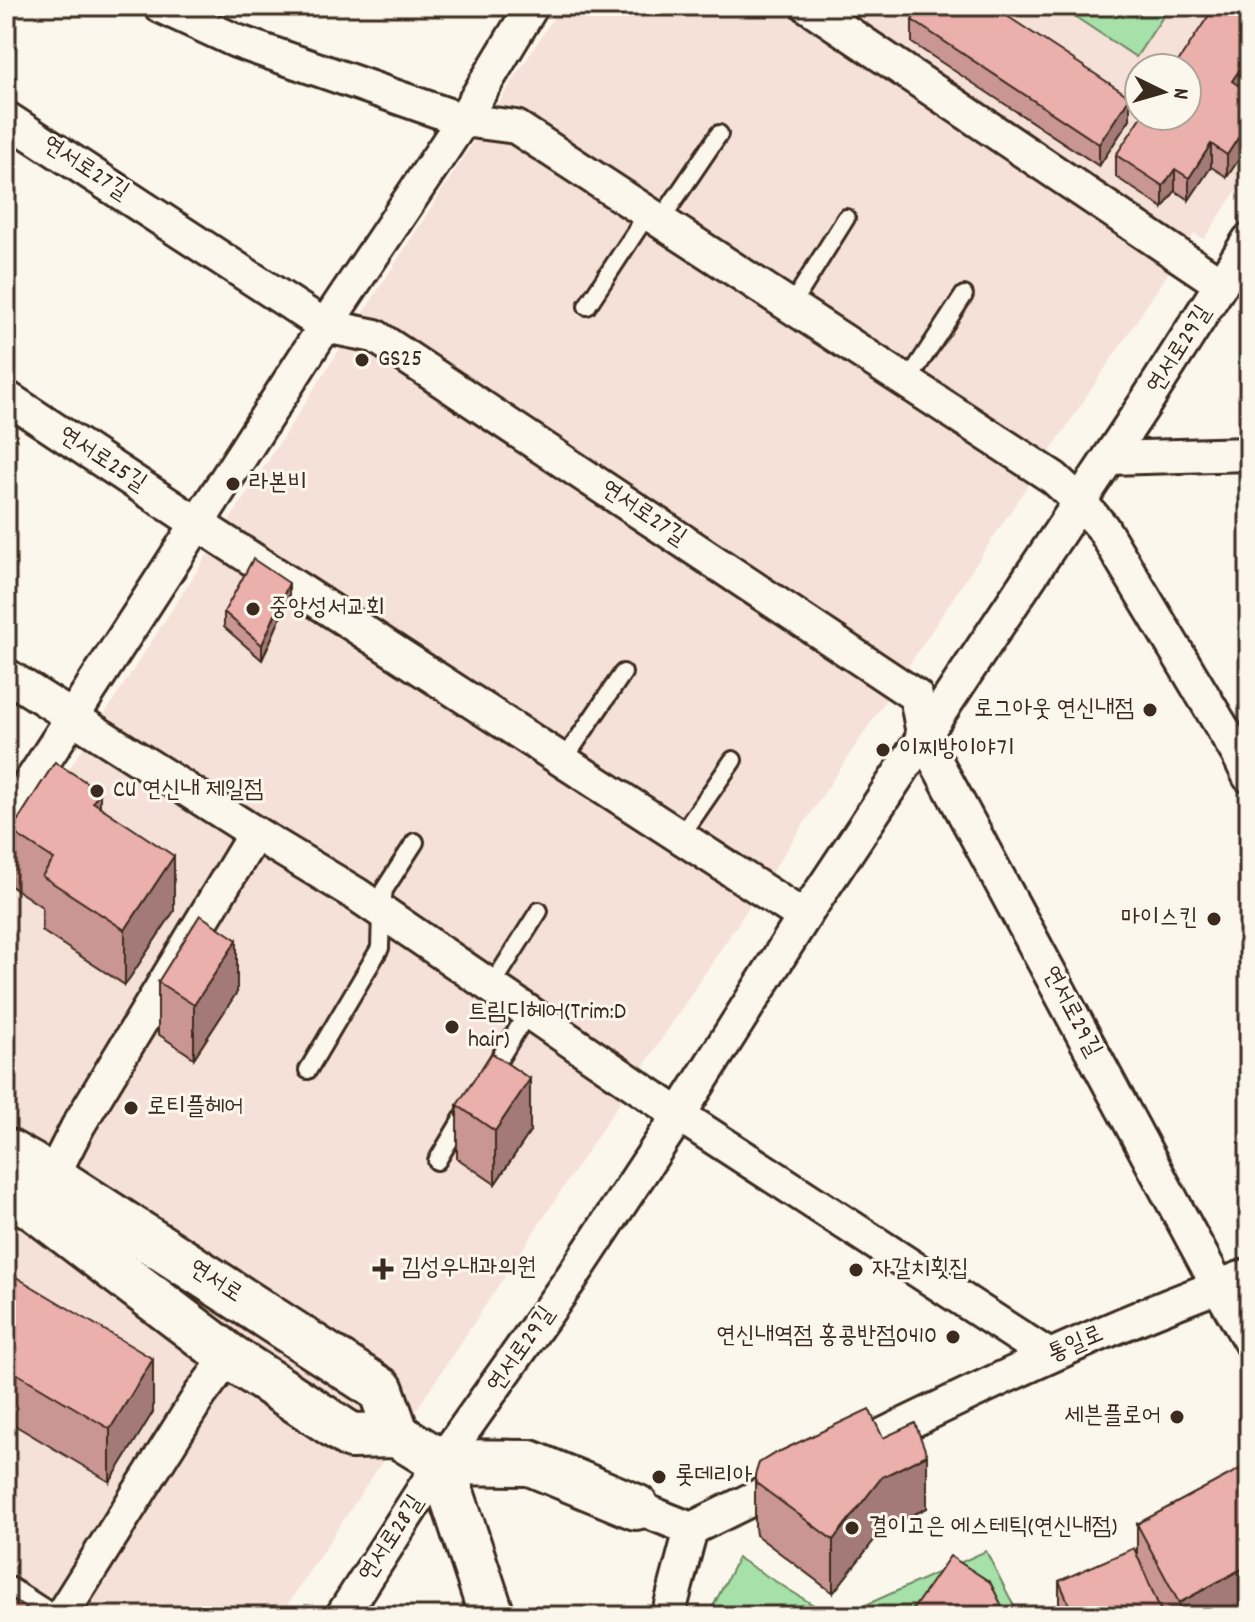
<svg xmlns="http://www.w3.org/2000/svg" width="1255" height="1622" viewBox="0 0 1255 1622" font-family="Dekko,'Poor Story',sans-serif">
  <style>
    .built { fill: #f6e1d9; fill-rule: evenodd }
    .green { fill: #a5e1a8; stroke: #708663; stroke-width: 2 }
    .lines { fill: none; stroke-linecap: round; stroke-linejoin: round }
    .service-casing { stroke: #3b2a1e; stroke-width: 22 }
    .minor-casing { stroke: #3b2a1e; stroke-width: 38 }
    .primary-casing { stroke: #3b2a1e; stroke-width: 50 }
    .service { stroke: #fbf7ec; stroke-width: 16 }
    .minor { stroke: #fbf7ec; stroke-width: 32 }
    .primary { stroke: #fbf7ec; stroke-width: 44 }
    .wall { fill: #ca9694; stroke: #3b2a1e; stroke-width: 2 }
    .shaded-wall { fill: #a47a78; stroke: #3b2a1e; stroke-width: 2 }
    .building { fill: #ebafac; stroke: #3b2a1e; stroke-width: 2 }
    .poi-dot { fill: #3b2a1e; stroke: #fbf7ec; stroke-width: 3 }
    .labels { text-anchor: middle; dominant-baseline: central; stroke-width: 6; stroke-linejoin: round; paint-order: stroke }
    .street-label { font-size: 24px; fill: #3b2a1e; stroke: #fbf7ec }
    .poi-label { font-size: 24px; fill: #3b2a1e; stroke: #fbf7ec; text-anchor: start }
  </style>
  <rect width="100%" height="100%" fill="#fbf7ec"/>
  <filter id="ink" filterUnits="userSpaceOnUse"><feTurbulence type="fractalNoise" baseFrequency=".0125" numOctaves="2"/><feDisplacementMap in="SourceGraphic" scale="16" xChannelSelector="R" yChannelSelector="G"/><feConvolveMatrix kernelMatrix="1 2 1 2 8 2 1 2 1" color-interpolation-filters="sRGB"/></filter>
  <g filter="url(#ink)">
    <path class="built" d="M561 6H1249V172L1204 239 1194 234 280 1616H6V867ZM1139 68H1187V116H1139Z"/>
    <g class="green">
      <polygon points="1059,6 1170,6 1136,57"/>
      <polygon points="986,1551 1019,1616 841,1616"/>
      <polygon points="738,1558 831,1616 708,1616"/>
    </g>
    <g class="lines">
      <defs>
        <g id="service">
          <polyline points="660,221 719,134"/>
          <polyline points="587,306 648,213"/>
          <polyline points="791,306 846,218"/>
          <polyline points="907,382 964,295"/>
          <polyline points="563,761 623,673"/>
          <polyline points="680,837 733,760"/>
          <polyline points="491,987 539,911"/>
          <polyline points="308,1070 380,948 381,911 384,890 415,842"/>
          <polyline points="490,1074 528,1012"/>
          <polyline points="437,1161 467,1111"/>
        </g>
        <g id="minor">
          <polyline points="160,6 236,41 463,120 516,127 1054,478 1080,502 1102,527 1238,754 1249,776"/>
          <polyline points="808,6 1221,284"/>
          <polyline points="6,118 325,326 375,336 916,696 924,739 1218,1286 1249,1340"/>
          <polyline points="6,397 198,524 804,917"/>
          <polyline points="1109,458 1249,454"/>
          <polyline points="6,675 255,833 356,894 679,1115 1049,1356"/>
          <polyline points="6,820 325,326 463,120 532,6"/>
          <polyline points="52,1177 78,1126 255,833"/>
          <path d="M842 1455C975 1390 1109 1325 1249 1275"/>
          <polyline points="636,1507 691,1529 793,1479"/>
          <polyline points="6,1593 42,1616"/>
          <polyline points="61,1616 200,1395 229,1356"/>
          <polyline points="342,1616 441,1462 570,1280 679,1115 804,917 1146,402 1249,240"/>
          <polyline points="668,1616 691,1529"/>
        </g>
        <g id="primary">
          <polyline points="6,1151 52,1177 381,1390 397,1435"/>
          <polyline points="6,1192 33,1207 229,1356 351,1436 397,1435 441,1462 492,1616"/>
          <polyline points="441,1462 530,1463 636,1507"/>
        </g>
      </defs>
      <use href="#service" class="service-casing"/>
      <use href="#minor" class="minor-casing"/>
      <use href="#primary" class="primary-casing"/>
      <use href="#service" class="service"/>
      <use href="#minor" class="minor"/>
      <use href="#primary" class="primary"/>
    </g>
    <g class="wall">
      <polygon points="1249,6 1249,78 1242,88 1249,93 1249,144 1227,177 1211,167 1189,200 1175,191 1163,208 1116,177 1116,155"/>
      <polygon points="912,20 1130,119 1099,166 912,43"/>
      <polygon points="289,598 262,660 224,627 224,612"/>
      <polygon points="100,807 174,911 125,985 42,931 42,907 11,886 11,831"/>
      <polygon points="158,982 237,992 194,1058 158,1034"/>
      <polygon points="457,1105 530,1132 495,1184 457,1158"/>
      <polygon points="6,1271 153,1412 110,1482 6,1420"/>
      <polygon points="883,1438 927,1508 882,1530 833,1593 756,1535 755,1527 755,1475"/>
      <polygon points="1137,1524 1249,1616 1059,1616 1059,1581 1137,1555"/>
    </g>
    <g class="shaded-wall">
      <polygon points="1249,56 1249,78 1232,103 1232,81"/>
      <polygon points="1130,97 1130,119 1099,166 1099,144"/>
      <polygon points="1249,121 1249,144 1227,177 1227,155"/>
      <polygon points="1211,144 1211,167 1189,200 1189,178"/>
      <polygon points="1175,169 1175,191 1163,208 1163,186"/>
      <polygon points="289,583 289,598 262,660 262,645"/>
      <polygon points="100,791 100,847 93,802"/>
      <polygon points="174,856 174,911 125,985 125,930"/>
      <polygon points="237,940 237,992 194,1058 194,1005"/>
      <polygon points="530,1079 530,1132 495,1184 495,1131"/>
      <polygon points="153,1359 153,1412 110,1482 110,1429"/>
      <polygon points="927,1455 927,1508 882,1530 833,1593 833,1540 882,1477"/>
      <polygon points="1249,1565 1249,1616 1179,1616 1179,1603"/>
    </g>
    <g class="building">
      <polygon points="921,6 992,6 1130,97 1099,144 912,20"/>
      <polygon points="1215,6 1249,6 1249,56 1232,81 1249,93 1249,121 1227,155 1211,144 1189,178 1175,169 1163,186 1116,155 1142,116 1187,116 1187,68 1174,68"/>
      <polygon points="253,559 289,583 262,645 224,612"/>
      <polygon points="55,762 100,791 93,802 174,856 125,930 42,876 54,859 11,831"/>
      <polygon points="200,915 237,940 194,1005 158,982"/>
      <polygon points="492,1053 530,1079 495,1131 457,1105"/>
      <polygon points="6,1271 153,1359 110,1429 6,1367"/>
      <polygon points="869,1409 883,1438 915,1423 927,1455 882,1477 833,1540 756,1483 755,1475 759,1463 772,1455"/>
      <polygon points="1249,1464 1249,1565 1179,1603 1137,1524"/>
      <polygon points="1134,1548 1163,1616 1074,1616 1059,1581"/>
      <polygon points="950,1556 990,1582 1007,1616 908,1616"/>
      <polygon points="6,1595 39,1616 6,1616"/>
    </g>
  </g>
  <g class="poi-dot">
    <circle cx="362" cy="360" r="8"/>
    <circle cx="233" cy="484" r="8"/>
    <circle cx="253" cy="609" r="8"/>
    <circle cx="1150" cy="710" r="8"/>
    <circle cx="883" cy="750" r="8"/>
    <circle cx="97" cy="791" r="8"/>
    <circle cx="1214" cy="919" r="8"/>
    <circle cx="452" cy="1027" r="8"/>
    <circle cx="131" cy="1108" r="8"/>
    <path d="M379 1257h8v8h8v8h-8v8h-8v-8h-8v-8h8z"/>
    <circle cx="856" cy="1270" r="8"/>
    <circle cx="953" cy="1337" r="8"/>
    <circle cx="1177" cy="1417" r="8"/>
    <circle cx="659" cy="1477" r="8"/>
    <circle cx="852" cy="1528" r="8"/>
  </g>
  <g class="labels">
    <g class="street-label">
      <text transform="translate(85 169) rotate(33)">연서로27길</text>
      <text transform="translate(1180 350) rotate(-58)">연서로29길</text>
      <text transform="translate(102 460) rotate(33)">연서로25길</text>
      <text transform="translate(643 514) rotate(34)">연서로27길</text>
      <text transform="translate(1071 1012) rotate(62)">연서로29길</text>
      <text transform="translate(215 1282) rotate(33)">연서로</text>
      <text transform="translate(1076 1345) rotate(-23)">통일로</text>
      <text transform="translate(522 1350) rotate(-55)">연서로29길</text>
      <text transform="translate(392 1539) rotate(-57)">연서로28길</text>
    </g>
    <g class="poi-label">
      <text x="378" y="360">GS25</text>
      <text x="249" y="484">라본비</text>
      <text x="269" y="609">중앙성서교회</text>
      <text x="1134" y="710" text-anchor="end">로그아웃 연신내점</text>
      <text x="899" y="750">이찌방이야기</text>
      <text x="113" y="791">CU 연신내 제일점</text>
      <text x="1198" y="919" text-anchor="end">마이스킨</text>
      <text x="468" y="1013">트림디헤어(Trim:D<tspan x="468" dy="28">hair)</tspan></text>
      <text x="147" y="1108">로티플헤어</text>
      <text x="401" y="1269">김성우내과의원</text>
      <text x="872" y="1270">자갈치횟집</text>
      <text x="937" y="1337" text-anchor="end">연신내역점 홍콩반점0410</text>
      <text x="1161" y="1417" text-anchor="end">세븐플로어</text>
      <text x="675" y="1477">롯데리아</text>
      <text x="868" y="1528">결이고은 에스테틱(연신내점)</text>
    </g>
  </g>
  <rect width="1255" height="1622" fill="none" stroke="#fbf7ec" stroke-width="32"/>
  <rect x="16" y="16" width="1223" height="1590" fill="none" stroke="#3b2a1e" stroke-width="3" filter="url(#ink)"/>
  <g transform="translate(1163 92) rotate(95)"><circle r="38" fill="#fbf7ec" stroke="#aea59a" stroke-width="2"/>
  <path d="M0-6L14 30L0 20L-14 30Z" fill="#3b2a1e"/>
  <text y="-12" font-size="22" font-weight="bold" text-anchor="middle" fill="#3b2a1e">N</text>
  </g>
</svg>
